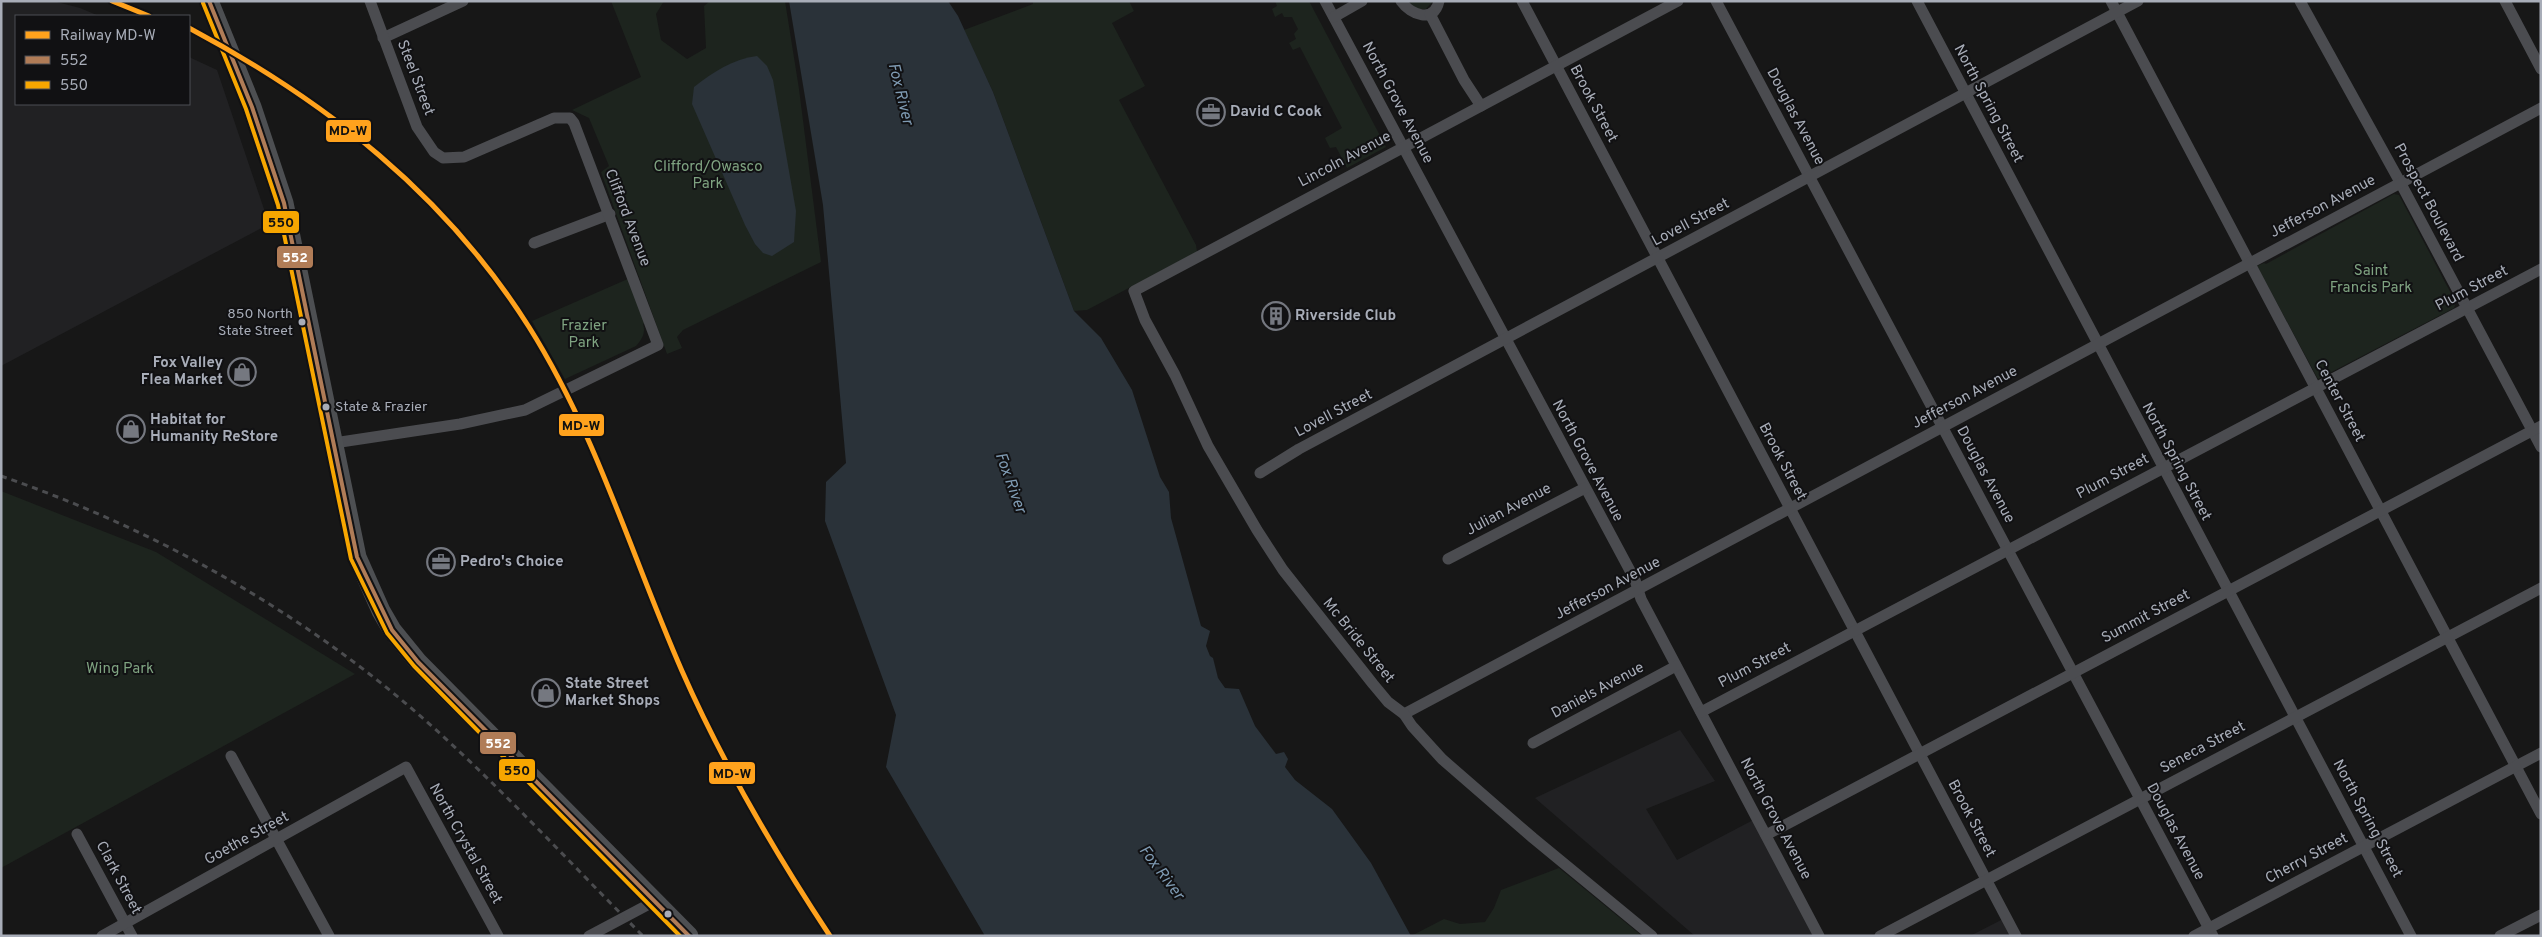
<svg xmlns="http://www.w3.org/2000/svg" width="2542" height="937" viewBox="0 0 2542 937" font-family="Overpass,sans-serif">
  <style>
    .built { fill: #212123 }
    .green { fill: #1d241e }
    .water { fill: #2a3239 }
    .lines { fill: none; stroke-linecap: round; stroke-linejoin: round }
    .street { stroke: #4b4c50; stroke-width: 11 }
    .primary { stroke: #4d4f52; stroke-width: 19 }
    .rail { stroke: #4b4c4f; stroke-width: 3; stroke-dasharray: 6 5; stroke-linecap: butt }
    .bus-1-casing { stroke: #111113; stroke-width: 8 }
    .bus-2-casing { stroke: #111113; stroke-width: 8 }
    .bus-1 { stroke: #b07c57; stroke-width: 4 }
    .bus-2 { stroke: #f7a600; stroke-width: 4 }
    .rail-1-casing { stroke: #111113; stroke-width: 9 }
    .rail-1 { stroke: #ffa21d; stroke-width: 5 }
    .bus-dot { fill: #a8adb8; stroke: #111113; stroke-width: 2 }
    .labels { text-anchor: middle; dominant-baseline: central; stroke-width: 4; stroke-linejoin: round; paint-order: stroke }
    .bus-label { font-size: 14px; fill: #a8adb8; stroke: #111113; text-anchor: end }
    .street-label { font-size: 15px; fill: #a8adb8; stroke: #111113 }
    .poi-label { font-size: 15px; font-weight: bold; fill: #a8adb8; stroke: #111113; text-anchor: start }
    .park-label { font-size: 15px; fill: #7fa381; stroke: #111113 }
    .water-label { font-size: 16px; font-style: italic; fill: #7f9bb3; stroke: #111113 }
    .line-badge { stroke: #111113; stroke-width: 2 }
    .badge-label { font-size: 14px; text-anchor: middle; font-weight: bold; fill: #fff }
    .pale-badge-label { font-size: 14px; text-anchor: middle; font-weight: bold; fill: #111 }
  </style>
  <rect width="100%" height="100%" fill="#171717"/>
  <g class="built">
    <polygon points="1,1 53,1 80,8 99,16 16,16 16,104 189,104 189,57 217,70 269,224 1,366"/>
    <polygon points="1680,730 1715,781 1646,809 1677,860 1757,818 1819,936 1695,936 1535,798"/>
    <polygon points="2007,917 2016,936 1970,936"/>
  </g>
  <g class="green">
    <polygon points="611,1 664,1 656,14 661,40 687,59 706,48 704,6 710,1 785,1 799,89 821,262 683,330 677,337 682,348 667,354 601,172 609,166 589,118 572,110 641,77"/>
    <polygon points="1033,1 1129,1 1134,11 1112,23 1145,86 1119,100 1196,245 1197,252 1087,310 1074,311 993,92 964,30 1033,4"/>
    <polygon points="1275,1 1309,1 1386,147 1347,168 1336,147 1330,148 1325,138 1342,128 1300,47 1293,50 1289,43 1296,39 1294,34 1298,29 1292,17 1284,17 1282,13 1275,17 1272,9 1277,6"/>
    <polygon points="1406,1 1433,1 1426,9 1419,10"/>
    <polygon points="2394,194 2399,195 2456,303 2454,308 2318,379 2257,266 2264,263 2266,264"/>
    <path d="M630 278 647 322 643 324C646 333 642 339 636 346L565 379 532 321Z"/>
    <polygon points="1,491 156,552 355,674 1,868"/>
    <polygon points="1559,868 1642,936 1411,936 1444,919 1460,924 1485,922 1494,908 1501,890"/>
  </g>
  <g class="water">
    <polygon points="789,1 948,1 958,16 993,92 1074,311 1101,338 1132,390 1160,477 1169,492 1171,518 1201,626 1210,631 1206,646 1210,656 1213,658 1218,678 1225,688 1239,689 1255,726 1276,754 1284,752 1288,759 1285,767 1295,780 1332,809 1371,863 1411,936 985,936 886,767 896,715 825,521 826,482 846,463 823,205"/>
    <path d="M757 56 767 66 773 80 796 211 794 242 772 256 763 253 755 244 745 225 692 104 694 87C713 72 733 59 757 56Z"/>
  </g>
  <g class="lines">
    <g class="street">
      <polyline points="1325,1 1635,580 1641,599 1819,936"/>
      <path d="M1401 1C1411 15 1434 24 1439 1"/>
      <polyline points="1522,1 2016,936"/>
      <polyline points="1716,1 2213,936"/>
      <polyline points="1917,1 2411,936"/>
      <polyline points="2111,1 2541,814"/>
      <polyline points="2300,1 2400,182 2541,447"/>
      <polyline points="2505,1 2541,69"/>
      <polyline points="1430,14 1464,80 1481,106"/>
      <polyline points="1334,17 1362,1"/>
      <polyline points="383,38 463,1"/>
      <polyline points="534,243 610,214"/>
      <polyline points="334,443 460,424 525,410 658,345 574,123 570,118 554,118 464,157 443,158 434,152 417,127 370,1"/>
      <polyline points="1260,473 1299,449 2138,1"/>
      <polyline points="1448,559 1585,488"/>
      <polyline points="1701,712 2541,269"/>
      <polyline points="1404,714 2541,108"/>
      <polyline points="1533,743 1676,666"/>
      <polyline points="231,756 329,936"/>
      <polyline points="77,834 132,936"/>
      <polyline points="1766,835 2541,426"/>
      <polyline points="102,936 406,767 498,936"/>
      <polyline points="589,936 655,901"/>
      <polyline points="1652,936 1533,838 1442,759 1412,726 1404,714 1388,702 1373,684 1283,570 1257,530 1208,446 1175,375 1145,320 1134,291 1678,1"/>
      <polyline points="1880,936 2541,588"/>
      <polyline points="2194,936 2541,753"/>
      <polyline points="2500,936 2541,915"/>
    </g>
    <polyline class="primary" points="209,1 252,107 284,203 357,557 381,611 392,630 418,662 689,936"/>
    <path class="rail" d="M1 476C160 531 310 616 435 729 507 794 574 867 643 936"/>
    <defs>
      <polyline id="bus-1" points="209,1 252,107 284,203 357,557 392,630 418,662 689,936"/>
      <polyline id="bus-2" points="203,3 246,109 278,205 351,559 387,633 414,666 680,936"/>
    </defs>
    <use href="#bus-1" class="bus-1-casing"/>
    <use href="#bus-2" class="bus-2-casing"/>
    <use href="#bus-1" class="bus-1"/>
    <use href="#bus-2" class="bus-2"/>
    <defs>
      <g id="rail-1">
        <polyline points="112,1 149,16"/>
        <path d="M189 28C326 101 445 194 529 327 597 435 631 555 682 671 723 764 774 851 830 936"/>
      </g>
    </defs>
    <use href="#rail-1" class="rail-1-casing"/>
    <use href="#rail-1" class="rail-1"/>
  </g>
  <defs>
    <symbol id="office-ring" viewBox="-11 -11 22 22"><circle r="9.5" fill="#111113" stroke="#757880" stroke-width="1.5"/><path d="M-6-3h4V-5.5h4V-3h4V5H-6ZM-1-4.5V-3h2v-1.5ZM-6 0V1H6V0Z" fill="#757880"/></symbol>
    <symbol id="building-ring" viewBox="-11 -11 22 22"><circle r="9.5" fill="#111113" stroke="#757880" stroke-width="1.5"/><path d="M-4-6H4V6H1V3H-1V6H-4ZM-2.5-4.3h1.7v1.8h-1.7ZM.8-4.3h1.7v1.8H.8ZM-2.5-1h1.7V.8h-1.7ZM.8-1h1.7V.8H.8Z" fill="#757880"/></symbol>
    <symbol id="shop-ring" viewBox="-11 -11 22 22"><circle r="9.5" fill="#111113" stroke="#757880" stroke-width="1.5"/><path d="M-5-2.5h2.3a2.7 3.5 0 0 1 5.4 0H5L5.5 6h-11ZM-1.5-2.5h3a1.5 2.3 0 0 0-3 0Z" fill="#757880"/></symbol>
  </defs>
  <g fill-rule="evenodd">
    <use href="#office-ring" x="1195" y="96" width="32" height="32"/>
    <use href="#building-ring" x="1260" y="300" width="32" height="32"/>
    <use href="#shop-ring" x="226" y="356" width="32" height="32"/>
    <use href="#shop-ring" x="115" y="413" width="32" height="32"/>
    <use href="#office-ring" x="425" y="546" width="32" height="32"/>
    <use href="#shop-ring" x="530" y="677" width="32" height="32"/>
  </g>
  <g class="bus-dot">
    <circle cx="302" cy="322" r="4.5"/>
    <circle cx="326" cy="407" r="4.5"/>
    <circle cx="668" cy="914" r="4.5"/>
  </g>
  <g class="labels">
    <g class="bus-label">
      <text x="293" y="314">850 North<tspan x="293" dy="17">State Street</tspan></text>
      <text x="335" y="407" text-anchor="start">State &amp; Frazier</text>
    </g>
    <g class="street-label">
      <text transform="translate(415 78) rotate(69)">Steel Street</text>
      <text transform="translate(1397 103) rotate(62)">North Grove Avenue</text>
      <text transform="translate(1593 104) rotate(62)">Brook Street</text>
      <text transform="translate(1988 104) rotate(62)">North Spring Street</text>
      <text transform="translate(1795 117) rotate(62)">Douglas Avenue</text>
      <text transform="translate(1345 160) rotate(-28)">Lincoln Avenue</text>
      <text transform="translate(2428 203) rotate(62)">Prospect Boulevard</text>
      <text transform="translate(2323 207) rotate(-28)">Jefferson Avenue</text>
      <text transform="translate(627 218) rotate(69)">Clifford Avenue</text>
      <text transform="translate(1691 223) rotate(-28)">Lovell Street</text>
      <text transform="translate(2472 289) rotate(-28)">Plum Street</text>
      <text transform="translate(1965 398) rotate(-28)">Jefferson Avenue</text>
      <text transform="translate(2339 401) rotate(62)">Center Street</text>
      <text transform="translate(1334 414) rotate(-28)">Lovell Street</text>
      <text transform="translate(1587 461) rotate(62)">North Grove Avenue</text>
      <text transform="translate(1782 462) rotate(62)">Brook Street</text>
      <text transform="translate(2176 462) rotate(62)">North Spring Street</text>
      <text transform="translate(1985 475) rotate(62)">Douglas Avenue</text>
      <text transform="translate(2113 477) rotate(-28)">Plum Street</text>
      <text transform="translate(1509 510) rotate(-28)">Julian Avenue</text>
      <text transform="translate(1608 589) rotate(-28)">Jefferson Avenue</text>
      <text transform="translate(2146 617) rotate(-28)">Summit Street</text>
      <text transform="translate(1358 641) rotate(51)">Mc Bride Street</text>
      <text transform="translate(1755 666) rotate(-28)">Plum Street</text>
      <text transform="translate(1598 691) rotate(-28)">Daniels Avenue</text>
      <text transform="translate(2203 748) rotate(-28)">Seneca Street</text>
      <text transform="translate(1775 819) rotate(62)">North Grove Avenue</text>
      <text transform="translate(1971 819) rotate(62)">Brook Street</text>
      <text transform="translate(2367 819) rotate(62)">North Spring Street</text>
      <text transform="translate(2175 832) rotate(62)">Douglas Avenue</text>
      <text transform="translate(247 839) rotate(-29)">Goethe Street</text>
      <text transform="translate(465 844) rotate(61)">North Crystal Street</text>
      <text transform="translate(2307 859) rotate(-28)">Cherry Street</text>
      <text transform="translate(118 878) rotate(62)">Clark Street</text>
    </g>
    <g class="poi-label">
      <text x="1230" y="112">David C Cook</text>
      <text x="1295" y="316">Riverside Club</text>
      <text x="223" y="363" text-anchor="end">Fox Valley<tspan x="223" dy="17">Flea Market</tspan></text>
      <text x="150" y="420">Habitat for<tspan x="150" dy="17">Humanity ReStore</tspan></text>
      <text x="460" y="562">Pedro's Choice</text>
      <text x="565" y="684">State Street<tspan x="565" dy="17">Market Shops</tspan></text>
    </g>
    <g class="park-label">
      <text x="708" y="167">Clifford/Owasco<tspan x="708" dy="17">Park</tspan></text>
      <text x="2371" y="271">Saint<tspan x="2371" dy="17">Francis Park</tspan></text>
      <text x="584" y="326">Frazier<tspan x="584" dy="17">Park</tspan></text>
      <text x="120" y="669">Wing Park</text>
    </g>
    <g class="water-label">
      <text transform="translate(900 94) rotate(76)">Fox River</text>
      <text transform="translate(1010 483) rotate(70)">Fox River</text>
      <text transform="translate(1161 873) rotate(53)">Fox River</text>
    </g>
  </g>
  <g class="line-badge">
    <rect x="325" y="119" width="47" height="24" rx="5" fill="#ffa21d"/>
    <rect x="262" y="210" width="38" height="24" rx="5" fill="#f7a600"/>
    <rect x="276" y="245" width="38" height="24" rx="5" fill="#b07c57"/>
    <rect x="558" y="413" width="47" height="24" rx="5" fill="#ffa21d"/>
    <rect x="479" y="731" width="38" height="24" rx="5" fill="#b07c57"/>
    <rect x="498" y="758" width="38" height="24" rx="5" fill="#f7a600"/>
    <rect x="708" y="761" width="48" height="24" rx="5" fill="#ffa21d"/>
  </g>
  <g class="badge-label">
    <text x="295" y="262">552</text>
    <text x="498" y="748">552</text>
  </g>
  <g class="pale-badge-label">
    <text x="348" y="135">MD-W</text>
    <text x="281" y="227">550</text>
    <text x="581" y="430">MD-W</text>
    <text x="517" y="775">550</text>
    <text x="732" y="778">MD-W</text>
  </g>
  <rect width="2542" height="937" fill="none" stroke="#a8adb8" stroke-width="5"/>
  <rect x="15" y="15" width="175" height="90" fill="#111113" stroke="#4d4f55"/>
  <rect x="25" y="31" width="25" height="8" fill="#ffa21d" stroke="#4d4f55"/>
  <text x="60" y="40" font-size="15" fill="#a8adb8">Railway MD-W</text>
  <rect x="25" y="56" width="25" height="8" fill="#b07c57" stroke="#4d4f55"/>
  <text x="60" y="65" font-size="15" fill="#a8adb8">552</text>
  <rect x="25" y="81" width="25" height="8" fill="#f7a600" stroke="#4d4f55"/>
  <text x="60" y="90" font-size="15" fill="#a8adb8">550</text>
</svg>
